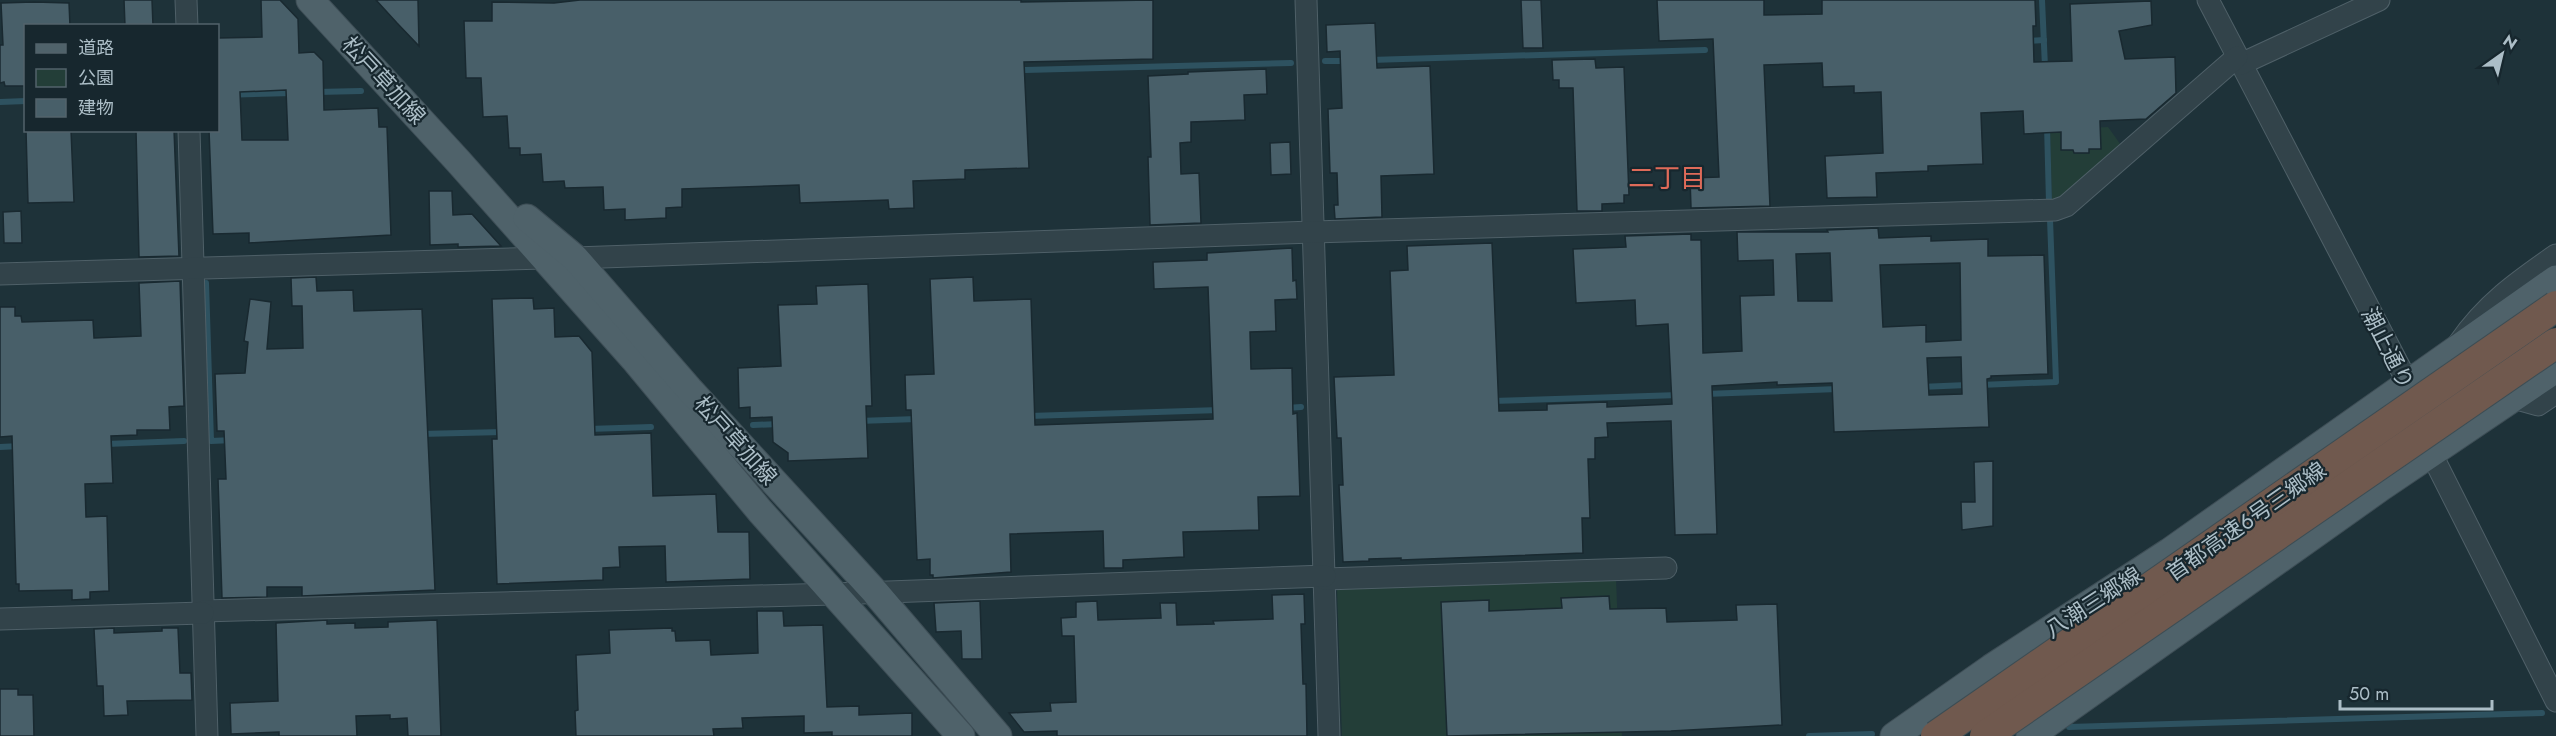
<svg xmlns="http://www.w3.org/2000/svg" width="2556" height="736" viewBox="0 0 2556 736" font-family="Jost,'Noto Sans JP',sans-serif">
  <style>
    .green { fill: #233e38 }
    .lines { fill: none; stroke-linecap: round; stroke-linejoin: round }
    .stream { stroke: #2e5260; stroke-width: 6 }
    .building { fill: #485f69; stroke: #192930; stroke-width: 1.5; fill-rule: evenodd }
    .minor-casing { stroke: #4f6068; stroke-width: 23 }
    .major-casing { stroke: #3e4e56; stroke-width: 29 }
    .minor { stroke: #32434a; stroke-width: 21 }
    .major { stroke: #4f626a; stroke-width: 27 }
    .highway-bridge-casing { stroke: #3c4d54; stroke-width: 32; stroke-linecap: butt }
    .highway-bridge { stroke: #70594e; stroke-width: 30 }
    .labels { text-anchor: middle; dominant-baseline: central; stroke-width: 4.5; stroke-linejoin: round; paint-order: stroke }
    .street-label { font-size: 22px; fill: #acbec7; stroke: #17272e }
    .quarter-label { font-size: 26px; fill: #df6b59; stroke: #17272e }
  </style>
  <rect width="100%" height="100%" fill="#1e3239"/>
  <g class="green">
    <polygon points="2108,127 2123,148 2052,203 2050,130"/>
    <polygon points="1616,578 1622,736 1342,736 1337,588"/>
  </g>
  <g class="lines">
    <g class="stream">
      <polyline points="2042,0 2045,67"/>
      <polyline points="2027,41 2044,40"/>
      <polyline points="1370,60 1705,50"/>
      <polyline points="1325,61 1348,61"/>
      <polyline points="1025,70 1291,63"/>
      <polyline points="317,92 361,91"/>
      <polyline points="218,95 292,93"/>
      <polyline points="0,102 26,101"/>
      <polyline points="2047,125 2049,203"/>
      <polyline points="206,283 211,441 233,440"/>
      <polyline points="1980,385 2056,382 2050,219"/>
      <polyline points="1920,387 1967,385"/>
      <polyline points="1705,394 1838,389"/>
      <polyline points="1492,401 1679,395"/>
      <polyline points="1287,408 1301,407"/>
      <polyline points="1029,416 1220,410"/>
      <polyline points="858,421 917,419"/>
      <polyline points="753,425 779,424"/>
      <polyline points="588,429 651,427"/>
      <polyline points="420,434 503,432"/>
      <polyline points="106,444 184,441"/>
      <polyline points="0,447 20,446"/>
      <polyline points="2069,727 2542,713"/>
      <polyline points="1809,736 1872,734"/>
    </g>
  </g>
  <g class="building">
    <polygon points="124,0 152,0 153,26 125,26"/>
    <path d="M261 0H280L298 19 299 53 314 52 323 61 324 110 378 108 379 127H387L391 235 249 243V233L213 234 209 130H218V38L262 37ZM286 90 288 140H242L240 92Z"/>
    <polygon points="376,0 418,0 419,46 397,23"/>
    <polygon points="580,0 1021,0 1021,2 1153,0 1153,59 1024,62 1029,168 965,170 965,179 913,181 914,208 889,209 888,200 800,203 799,185 682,189 682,207 666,208 666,218 625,220 625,209 604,210 603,187 565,188 564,181 543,182 541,154 520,155 520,148 509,148 507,116 483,117 481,78 466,78 464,21 492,21 492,2 554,3"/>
    <polygon points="1521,0 1541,0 1543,48 1523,48"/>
    <polygon points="1657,0 1764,0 1764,15 1822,14 1822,0 2035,0 2036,26 2033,26 2034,62 2072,61 2070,4 2151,1 2152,25 2119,31 2125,59 2175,57 2176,93 2146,119 2100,121 2101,149 2089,149 2089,153 2074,153 2073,150 2061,150 2061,132 2024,134 2023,111 1981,113 1983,164 1928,166 1928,171 1876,173 1877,197 1827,198 1825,156 1883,153 1881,92 1854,93 1854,86 1823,87 1822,63 1764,65 1770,206 1691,208 1690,178 1719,177 1713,39 1659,41"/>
    <polygon points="34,2 69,3 70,26 26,26 26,86 5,86 4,82 0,83 0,45 3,45 1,3"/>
    <polygon points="1375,23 1377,68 1430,66 1434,174 1381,176 1382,217 1335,219 1334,205 1338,205 1337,173 1330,173 1328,109 1342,108 1340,51 1327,52 1326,25"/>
    <polygon points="1595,59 1596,68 1624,67 1629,195 1624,195 1624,203 1602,204 1602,211 1577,211 1573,88 1559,88 1559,80 1553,80 1552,60"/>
    <polygon points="1266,69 1267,94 1244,95 1245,120 1191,122 1191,142 1180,143 1181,174 1199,173 1201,223 1150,225 1148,157 1151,157 1148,76 1188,74 1188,72"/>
    <polygon points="26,130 71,130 74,202 28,203"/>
    <polygon points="136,130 174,130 179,256 139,257"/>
    <polygon points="1290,142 1291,174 1271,175 1270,143"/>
    <polygon points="429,191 452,191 453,215 472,214 501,246 458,247 458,244 430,245"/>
    <polygon points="21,211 22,243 4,243 3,212"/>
    <path d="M1878 228 1879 238 1931 236V241L1988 239V256L2044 255 2048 374 1991 376V378L1987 379 1989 427 1834 432 1832 383 1777 385V382L1712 386 1717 534 1675 535 1671 421 1607 423 1608 437 1595 438V459H1588L1590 518H1582L1583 553 1401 560V558L1369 559V561L1343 562 1339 485H1343L1341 438H1337L1334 377 1394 375 1390 271 1408 270 1407 246 1492 243 1499 411 1547 410V404L1607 402V407L1672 404 1668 324 1636 326 1635 300 1576 303 1573 249 1626 247 1625 236 1691 234V240H1701L1703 353 1742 351 1740 296 1774 295 1773 260 1738 261 1737 232H1828L1827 230ZM1830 253 1832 301H1798L1796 254ZM1960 263 1961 340 1926 342V325L1883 327 1880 265ZM1961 357 1962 394 1929 395 1927 358Z"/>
    <polygon points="1292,248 1293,281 1296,280 1297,299 1275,300 1276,331 1250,332 1251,369 1292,368 1293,414 1297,413 1300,496 1258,497 1259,530 1183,532 1184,557 1123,560 1123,568 1104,568 1103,531 1010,534 1011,572 933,578 933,575 930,575 930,559 917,560 911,410 906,410 905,375 934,374 930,279 973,277 974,301 1031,299 1035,425 1213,419 1208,287 1154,289 1153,262 1207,260 1207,253"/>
    <polygon points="316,277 317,291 353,290 354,311 422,309 435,590 302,596 302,587 267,587 267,597 222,598 218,479 226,479 224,431 217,431 215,374 245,373 248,342 244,341 250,299 271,302 267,349 303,348 302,306 292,306 291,278"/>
    <polygon points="180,281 184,406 169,407 170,430 137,430 137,435 111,436 113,483 85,484 86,517 107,516 109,591 90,592 90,599 72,600 72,590 19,591 19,584 16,584 12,436 0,437 0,307 15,307 15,316 21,316 22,322 93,320 94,338 141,336 139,283"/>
    <polygon points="868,284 872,406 866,406 868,458 788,461 788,453 773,442 772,417 750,418 750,407 739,408 738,368 781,366 778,305 817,304 816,286"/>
    <polygon points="533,298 534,309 554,308 555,337 579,336 592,352 595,435 651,433 653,496 716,494 718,532 749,532 750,579 666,582 665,546 619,547 620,567 603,568 603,580 497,584 492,439 497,439 492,299"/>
    <polygon points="1993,461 1993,526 1962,530 1961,502 1975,502 1974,462"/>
    <polygon points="1304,594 1305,624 1301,624 1303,684 1306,684 1307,736 1057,736 1057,731 1024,732 1009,713 1051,711 1050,703 1076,702 1074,636 1062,636 1061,618 1076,617 1076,602 1097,601 1098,620 1161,618 1160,603 1176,603 1177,625 1214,624 1213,621 1273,619 1272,595"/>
    <polygon points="1609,596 1610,609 1666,608 1667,622 1737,620 1736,605 1777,604 1782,725 1671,731 1447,736 1441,602 1489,600 1489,611 1562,608 1561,598"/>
    <polygon points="980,601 982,659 962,659 961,631 936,632 934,603"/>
    <polygon points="757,611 783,611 784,626 823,625 827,707 859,706 859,715 912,713 912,736 832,736 832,732 804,733 804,716 742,718 743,728 713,729 714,736 576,736 575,711 578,710 576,655 610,653 609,630 672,628 672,631 675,631 676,641 710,640 711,655 758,653"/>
    <polygon points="327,620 327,624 355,623 355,628 388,627 388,622 437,620 441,736 408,736 407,718 390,719 390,715 356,716 357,736 279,736 279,732 231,734 230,703 278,701 276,623"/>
    <polygon points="114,628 114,633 162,631 162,628 178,628 180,673 191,673 192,700 127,701 128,715 104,716 103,686 97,686 94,629"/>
    <polygon points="0,689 18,689 18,695 33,695 34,736 0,736"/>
  </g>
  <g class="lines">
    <defs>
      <g id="minor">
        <polyline points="186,0 187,26"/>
        <polyline points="1306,0 1329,736"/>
        <polyline points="2208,0 2408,383 2413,397"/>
        <polyline points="2241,64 2379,0"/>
        <polyline points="189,130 207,736"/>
        <polyline points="575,258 1313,232 2055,210 2066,206 2237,57"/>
        <polyline points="0,274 544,258"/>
        <path d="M2459 343C2486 304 2517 282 2556 255"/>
        <polyline points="2513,398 2538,405 2556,393"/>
        <polyline points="2427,441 2431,453 2556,701"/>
        <polyline points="1325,579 1666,568"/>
        <polyline points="203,611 833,594 1325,576"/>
        <polyline points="0,619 203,613"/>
      </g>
      <g id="major">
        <polyline points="310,0 458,161 634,359 760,511 961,736"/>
        <polyline points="527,218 575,258 689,389 875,592 998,736"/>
        <polyline points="1894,736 1991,668 2169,552 2556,279"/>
        <polyline points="2030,736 2380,488 2556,369"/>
      </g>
    </defs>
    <use href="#minor" class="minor-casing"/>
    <use href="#major" class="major-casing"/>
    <use href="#minor" class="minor"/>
    <use href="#major" class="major"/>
    <defs>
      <g id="highway-bridge">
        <polyline points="1936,736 2556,306"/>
        <polyline points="1985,736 2556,343"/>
      </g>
    </defs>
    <use href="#highway-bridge" class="highway-bridge-casing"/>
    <use href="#highway-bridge" class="highway-bridge"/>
  </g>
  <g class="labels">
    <g class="street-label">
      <text transform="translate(384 80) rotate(47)">松戸草加線</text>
      <text transform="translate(2388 348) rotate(63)">潮止通り</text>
      <text transform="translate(736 440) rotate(48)">松戸草加線</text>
      <text transform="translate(2246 521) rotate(-35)">首都高速6号三郷線</text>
      <text transform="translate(2093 602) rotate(-33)">八潮三郷線</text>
    </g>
    <g class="quarter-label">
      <text x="1667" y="178">二丁目</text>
    </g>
  </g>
  <rect x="24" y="24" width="195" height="108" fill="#17272e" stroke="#53636b" stroke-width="1.5"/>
  <rect x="36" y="44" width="30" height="9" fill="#4f626a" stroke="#53636b" stroke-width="1.5"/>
  <text x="78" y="54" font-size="18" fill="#acbec7">道路</text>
  <rect x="36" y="69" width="30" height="18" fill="#233e38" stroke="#53636b" stroke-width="1.5"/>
  <text x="78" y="84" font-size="18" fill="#acbec7">公園</text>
  <rect x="36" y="99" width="30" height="18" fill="#485f69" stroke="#53636b" stroke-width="1.5"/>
  <text x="78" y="114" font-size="18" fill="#acbec7">建物</text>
  <g transform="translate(2502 54) rotate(34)" stroke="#17272e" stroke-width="4.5" paint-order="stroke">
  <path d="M0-4.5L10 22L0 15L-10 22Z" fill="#acbec7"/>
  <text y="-9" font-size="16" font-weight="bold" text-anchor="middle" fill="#acbec7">N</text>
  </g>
  <path d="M2340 700v9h152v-9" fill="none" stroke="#acbec7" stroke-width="3"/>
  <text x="2349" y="700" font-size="18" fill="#acbec7" stroke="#17272e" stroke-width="4.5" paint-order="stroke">50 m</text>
</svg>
